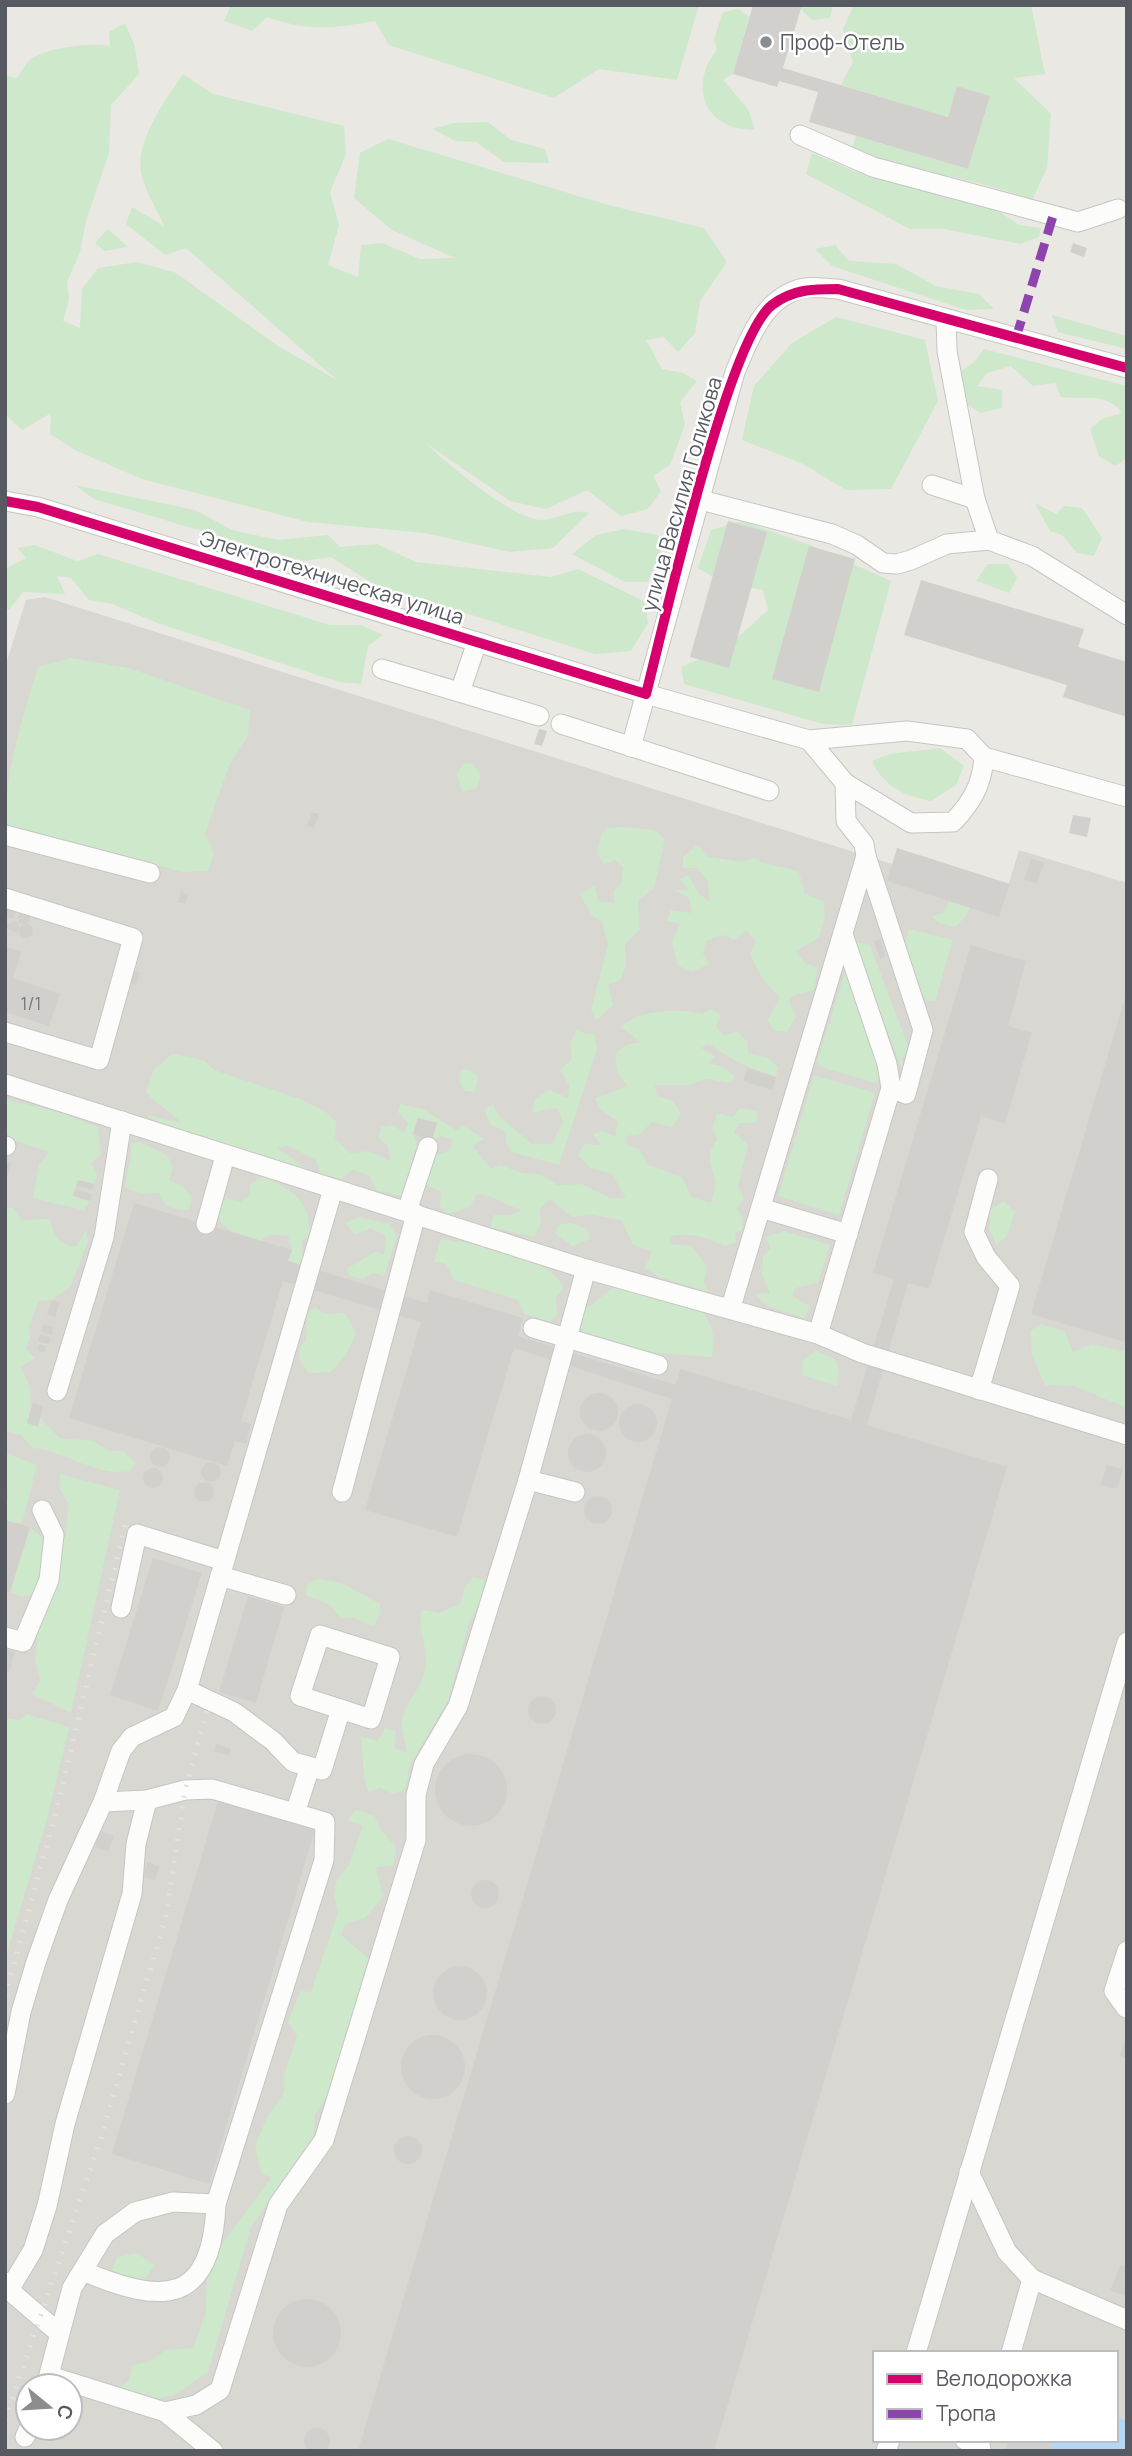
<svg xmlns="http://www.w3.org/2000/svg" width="1132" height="2456" viewBox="0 0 1132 2456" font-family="Manrope,sans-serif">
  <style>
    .industrial { fill: #d9d7d1; fill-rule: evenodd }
    .green { fill: #cde8cb }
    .water { fill: #b3d8f6 }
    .building { fill: #d2d0cd }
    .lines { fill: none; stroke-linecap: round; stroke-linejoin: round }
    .minor-casing { stroke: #c5c6c4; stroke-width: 21 }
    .minor { stroke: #fcfcfb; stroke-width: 19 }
    .rail { stroke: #e2e2e1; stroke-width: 5; stroke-dasharray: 2 9; stroke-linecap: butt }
    .quiet { stroke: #8e44ad; stroke-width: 9; stroke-dasharray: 18 9; stroke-linecap: butt }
    .cycleway-casing { stroke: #fff; stroke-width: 15 }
    .cycleway { stroke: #d6006c; stroke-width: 10 }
    .poi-dot { fill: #8a8c8e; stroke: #fff; stroke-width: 2.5 }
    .labels { text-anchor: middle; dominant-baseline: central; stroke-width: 5; stroke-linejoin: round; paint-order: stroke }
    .number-label { font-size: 18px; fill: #777a7d }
    .poi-label { font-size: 21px; fill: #575b61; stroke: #fff; text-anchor: start }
    .street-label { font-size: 21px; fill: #575b61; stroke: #fff }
  </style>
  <rect width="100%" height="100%" fill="#eae8e2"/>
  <path class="industrial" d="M45 597 892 864 999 916 1019 850 1127 883V2421L1116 2416V2353H875V2440H1053L1050 2451H5V667L26 600ZM28 2386H70V2428H28Z"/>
  <g class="green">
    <path d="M231 5H699L677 80 599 69 554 98 389 45 375 21C333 28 309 32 267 17L252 31 224 21Z"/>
    <polygon points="802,5 833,5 830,18 812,20 801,9"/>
    <path d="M854 5H1031L1045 74 1014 78 1051 114 1047 168 1032 200C973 177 910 172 852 148L856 136 968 169 990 96 957 86 948 117 841 85 853 62 843 29Z"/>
    <path d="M739 9 749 17 733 74 723 80 748 109 755 130C748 129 740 129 733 127 697 116 695 75 717 50L714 39 723 12Z"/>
    <path d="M125 23 135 47 139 74 111 105 109 153 86 221 80 252 67 282 69 299 63 321 80 328 82 289 98 268 137 262 176 273 278 346 337 380 186 248 165 255 126 224 132 207 164 226C158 211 148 196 143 180 131 145 165 101 183 74L213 94 344 126 346 154 330 192 339 225 328 265 358 277 361 245 382 243 420 259 455 258 392 230 354 198 360 153 388 139 608 205 704 228 727 262 700 301 695 333 678 352 664 337 646 340 662 369 683 373 697 381 680 402 685 424 670 465 653 476 661 491 648 509 621 516 587 490 546 509 510 501 427 444C446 463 515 521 542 520 560 519 571 508 589 513L553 548 509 552 425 533 308 522 142 479 75 450 50 434 51 413 22 430 5 414V76L17 78C21 72 26 63 31 59 49 47 90 43 110 46L109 32Z"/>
    <polygon points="488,122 511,140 545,149 549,163 504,162 476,142 455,141 433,129 454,123"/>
    <polygon points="812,153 854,171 972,193 1019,225 1041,228 1039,237 1020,244 944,229 910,229 806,174"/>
    <polygon points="108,229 128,247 104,251 95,243"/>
    <polygon points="835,245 849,261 896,264 936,286 979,294 994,309 966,310 832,266 815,249"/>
    <polygon points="1052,315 1127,336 1127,349 1058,332"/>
    <polygon points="836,317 925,340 938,401 891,489 846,490 803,464 742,440 754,386 792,343"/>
    <path d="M984 349 1127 386V458L1115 466 1099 456 1090 429 1102 419 1122 413C1107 392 1083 400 1061 397L1055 383 1033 386 1011 366 987 373 977 386 1002 390V408L981 413 968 405 959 373 974 362Z"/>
    <polygon points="75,485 195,510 232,530 278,540 328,535 340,547 377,544 416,562 551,577 578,569 645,602 648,623 631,651 595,654 374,584 331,557 303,561 94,499"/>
    <polygon points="1035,503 1056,514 1064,506 1082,508 1102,538 1094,556 1077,553 1062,535 1050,531"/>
    <polygon points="742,521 810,545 891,581 852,725 823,724 684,684 681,667 727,647 768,610 763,590 722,582 698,568 711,530"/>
    <polygon points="624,529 658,535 660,553 648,582 625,582 572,554 596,535"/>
    <polygon points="35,545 77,561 98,554 330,625 361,625 383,635 368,646 361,684 339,682 160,624 112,604 89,600 71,578 57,576 65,594 23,592 10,609 5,609 5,569 26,558 17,548"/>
    <polygon points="988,564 1008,564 1017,578 1009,593 976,581"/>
    <path d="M70 658 129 668 250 710 248 736 229 766 205 834 214 853 208 871 183 872 5 827C5 771 22 720 38 667Z"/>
    <path d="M940 748 964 766 956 785 931 801C904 796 884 787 872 761L890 754Z"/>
    <polygon points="463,763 473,764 481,775 477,788 462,792 457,774"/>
    <polygon points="623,827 654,830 665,839 654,888 638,901 640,929 625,944 626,965 621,979 608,985 613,1005 596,1021 591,1010 608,945 602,921 593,917 579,894 595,886 598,901 614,903 614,890 622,883 623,867 615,860 604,864 597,854 601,835 606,828"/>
    <path d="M698 844 706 856 741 862 754 858C769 867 783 865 799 872L805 894 824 901 825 916 819 938 795 951 806 964 818 967 814 990 794 995 789 1001 796 1016 787 1032 774 1031 768 1020 780 998 762 978 750 954 756 942 746 930 734 940 723 935 706 941 703 953 710 964 691 972 677 965 672 941 680 924 667 921 671 910 692 913 689 898 674 890H689L680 879 689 875 698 893 710 902 707 880 697 868H683V857Z"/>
    <polygon points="949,901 970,907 966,916 955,927 939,923 932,916 943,913"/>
    <polygon points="909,929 953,940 935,1002 925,1000 905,946"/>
    <polygon points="853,942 870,945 909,1048 902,1058 903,1072"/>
    <polygon points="844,975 850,977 882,1065 877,1083 821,1067 817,1062"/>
    <path d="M712 1009 721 1015 716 1026 723 1036 737 1031 747 1041 748 1052 769 1059 778 1067 776 1077C751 1069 730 1059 709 1044L701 1048 716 1057 707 1063 722 1066 735 1076 731 1083 707 1079 690 1085H655L657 1096 673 1101 681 1114 672 1127 652 1122 640 1134 626 1136 627 1145 639 1149 649 1165 682 1177 691 1197 711 1203C712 1197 716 1188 715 1181 711 1163 705 1156 717 1139L712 1129 717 1113 732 1117 741 1108 758 1111 756 1123H740L734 1132 748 1145 738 1187 744 1198 737 1208 743 1218 742 1230 735 1233 736 1242 725 1246C708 1238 692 1232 672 1236L669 1244 691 1246 707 1266 704 1281 709 1292 659 1277 645 1268 652 1251 633 1245 622 1221 594 1215 572 1217 550 1199 539 1209 541 1223 534 1237 490 1227 494 1215H510L522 1210C506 1206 494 1195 477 1194L470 1207 449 1214 440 1207 441 1191 426 1186 436 1155 449 1151 453 1140 442 1136 432 1140 437 1123 418 1118 413 1134 417 1146C407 1168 412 1177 405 1197L376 1190 369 1175 353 1170 341 1179 320 1173 316 1160 289 1146 277 1148 311 1172 156 1123 145 1114 181 1123C170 1110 156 1105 146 1092L154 1069 172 1054 203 1060 214 1070 300 1099 326 1112 336 1122 335 1138 350 1153 369 1151 390 1161 388 1146 379 1138 381 1127 394 1125 404 1133 408 1123 398 1112 400 1104 423 1109 456 1130 464 1126 484 1139 473 1146 491 1169 500 1165 523 1173 540 1174 557 1185 581 1184 611 1198H626L611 1173 590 1168 578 1155 584 1144 601 1145 593 1134 602 1131 615 1136 618 1122 599 1108 595 1098 627 1086 617 1071 615 1054 626 1045 640 1042 621 1027C638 1009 680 1008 703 1014Z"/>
    <polygon points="577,1029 586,1034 594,1033 597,1049 559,1165 511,1152 505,1142 507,1133 490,1124 484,1110 493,1104 499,1116 532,1144 552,1144 563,1121 557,1108 532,1113 535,1099 550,1090 568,1098 569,1085 560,1070 572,1059 570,1043"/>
    <polygon points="461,1069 470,1070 478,1077 475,1092 465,1091 459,1082"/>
    <polygon points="814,1075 875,1093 839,1215 778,1196"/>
    <path d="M5 1099 59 1112 98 1127 101 1155 91 1163 98 1175 94 1184 78 1180 73 1195 90 1201 84 1211C67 1204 50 1205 33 1197L39 1165 49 1152 13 1140 5 1132Z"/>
    <path d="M140 1142 167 1155 173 1167 169 1180 182 1186 192 1197 189 1210C174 1210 164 1208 159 1193L142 1194 125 1188C126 1172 133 1158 131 1143Z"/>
    <path d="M264 1176C292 1190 312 1201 309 1235L302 1241 303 1266 288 1261 292 1250 288 1236 270 1234 261 1241C239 1234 204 1228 226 1198L240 1202 249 1195 250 1184Z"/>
    <polygon points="1004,1201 1015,1212 1007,1236 996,1245 989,1228 990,1210"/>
    <path d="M5 1208H14L22 1220 50 1219C54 1236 58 1244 76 1247L86 1230 88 1241 71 1286 52 1300 39 1301 29 1325 30 1338 26 1349 35 1358 20 1367C33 1386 33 1402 27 1423L37 1426 40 1418 60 1438 93 1441 110 1451H123L136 1463 130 1471C97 1478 65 1450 32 1448L21 1435 5 1431Z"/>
    <polygon points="359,1217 390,1224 397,1236 384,1276 373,1273 363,1279 350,1276 346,1269 375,1252 384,1254 386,1237 371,1228 355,1235 345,1223"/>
    <polygon points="571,1223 587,1229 590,1239 572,1246 555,1234 558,1225"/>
    <polygon points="784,1231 830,1245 818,1283 795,1288 793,1296 811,1307 804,1318 767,1306 754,1294 770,1293 762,1274 763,1256 771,1248 766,1237"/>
    <path d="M441 1239C473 1243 552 1256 564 1289L555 1297 558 1314 549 1323 524 1314 518 1300 454 1280 446 1264 434 1262Z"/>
    <path d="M614 1287 703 1313C714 1325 715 1341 712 1357L643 1352 583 1332 580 1325 584 1310Z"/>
    <polygon points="315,1307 325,1314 345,1313 356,1333 346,1355 331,1372 309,1373 299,1359 300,1347 306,1340 307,1313"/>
    <polygon points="1041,1324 1064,1331 1073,1352 1092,1344 1121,1351 1127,1349 1127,1408 1074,1386 1045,1385 1032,1356 1030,1331"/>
    <polygon points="816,1351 834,1358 839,1369 837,1386 802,1375 803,1360"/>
    <polygon points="5,1453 37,1465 22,1524 5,1520 5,1499 8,1499"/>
    <polygon points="60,1474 120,1490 71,1713 32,1694 40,1681 35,1659 38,1633 48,1605 58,1547 66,1536 68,1504 60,1489"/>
    <polygon points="30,1527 47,1542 43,1570 34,1593 23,1597 10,1592"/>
    <path d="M473 1577 485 1580 480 1603 469 1623 448 1701 410 1765 405 1790 393 1794 380 1788 369 1792C359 1770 366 1758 360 1736L378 1741 385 1728 396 1731 394 1747 406 1753C407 1742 400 1731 402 1721 405 1702 421 1688 425 1670 430 1649 416 1629 422 1610L439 1613 460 1604 464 1589Z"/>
    <polygon points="317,1579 342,1583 380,1604 380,1615 373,1627 355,1618 341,1618 330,1605 306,1595 307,1585"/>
    <polygon points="27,1714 69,1727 48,1816 5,1960 5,1718 19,1720"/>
    <polygon points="356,1810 374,1815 381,1830 396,1847 393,1866 376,1867 383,1897 365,1918 345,1924 341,1935 369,1959 333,2087 315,2114 313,2137 251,2227 208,2372 173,2396 150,2400 119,2389 129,2380 132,2365 148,2362 166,2350 193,2348 206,2312 207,2278 219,2248 271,2178 261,2173 255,2146 267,2117 284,2093 284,2075 297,2036 288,2022 300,1991 311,1992 338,1912 334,1895 337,1879 348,1867 363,1826 348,1820"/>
    <polygon points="137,2253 155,2265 145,2279 129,2279 112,2271 117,2257"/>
  </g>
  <polygon class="water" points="1116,2416 1127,2421 1127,2451 1050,2451 1053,2440 1116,2440"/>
  <g class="building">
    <polygon points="753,5 802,5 783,68 948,117 957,86 990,96 968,169 809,122 818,92 779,81 777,87 733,74"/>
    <polygon points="1073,243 1087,248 1084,257 1070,252"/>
    <polygon points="728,521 767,532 729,668 690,657"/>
    <polygon points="809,546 855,559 819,692 772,679"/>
    <polygon points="921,580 1084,629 1078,647 1127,662 1127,717 1063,697 1067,685 904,635"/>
    <polygon points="539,729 547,731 542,746 534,744"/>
    <polygon points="312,812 319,814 314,828 307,826"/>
    <polygon points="1073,815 1091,818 1087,837 1069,833"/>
    <polygon points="897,848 1010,884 999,917 887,881"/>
    <polygon points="1031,858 1044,863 1037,884 1024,880"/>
    <polygon points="181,892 188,894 185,904 178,902"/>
    <polygon points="8,907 17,911 14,918 6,918 8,924 15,921 19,923 19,931 15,933 5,927 5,909"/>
    <circle cx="24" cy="918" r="6"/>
    <circle cx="26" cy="931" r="7"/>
    <polygon points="880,939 886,956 880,959 874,942"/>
    <polygon points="971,945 1026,961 1008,1026 1032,1033 1005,1123 981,1116 929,1289 908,1283 867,1425 1007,1467 714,2451 358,2451 672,1399 514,1348 457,1537 365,1510 421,1322 283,1281 241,1421 251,1424 246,1444 235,1441 227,1466 69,1418 134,1203 292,1250 288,1261 427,1303 430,1290 523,1318 518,1336 676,1385 680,1369 851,1420 894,1279 873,1273"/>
    <polygon points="5,946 21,952 13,978 60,994 49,1026 5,1012"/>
    <polygon points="130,970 140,973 136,985 126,982"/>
    <polygon points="1127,991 1127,1337 1125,1342 1031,1314"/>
    <polygon points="747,1068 776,1077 772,1090 743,1081"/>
    <polygon points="418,1118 437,1123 432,1140 413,1134"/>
    <polygon points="5,1162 11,1164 6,1180 5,1180"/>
    <polygon points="78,1180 94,1184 92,1190 76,1186"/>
    <polygon points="75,1189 92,1194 90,1201 73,1196"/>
    <polygon points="52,1300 60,1302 55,1317 47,1315"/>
    <polygon points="44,1324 54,1327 52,1335 41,1331"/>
    <polygon points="40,1334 51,1338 49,1344 38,1341"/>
    <polygon points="39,1344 46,1346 44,1353 37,1350"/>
    <circle cx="599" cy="1412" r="19"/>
    <polygon points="33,1403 43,1406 38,1427 27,1423"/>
    <circle cx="638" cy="1423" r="19"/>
    <circle cx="587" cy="1453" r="19"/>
    <circle cx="160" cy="1457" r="10"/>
    <circle cx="211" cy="1472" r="10"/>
    <polygon points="1107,1465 1123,1469 1117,1489 1101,1485"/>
    <circle cx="153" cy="1478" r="10"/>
    <circle cx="204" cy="1492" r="10"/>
    <circle cx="598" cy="1510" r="14"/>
    <polygon points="5,1520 30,1527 10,1592 5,1591"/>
    <polygon points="153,1558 202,1573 158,1711 110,1695"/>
    <polygon points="248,1596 284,1607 256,1703 219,1692"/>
    <polygon points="5,1649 15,1652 9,1672 5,1670"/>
    <circle cx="542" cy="1710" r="14"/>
    <polygon points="216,1744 231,1749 229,1756 214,1751"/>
    <circle cx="471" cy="1790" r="36"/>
    <polygon points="218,1801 315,1830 209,2184 112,2154"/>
    <polygon points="101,1831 114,1836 108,1851 95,1847"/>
    <polygon points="147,1862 159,1866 155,1880 143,1877"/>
    <circle cx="485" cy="1894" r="14"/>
    <circle cx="460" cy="1993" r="27"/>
    <circle cx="433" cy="2067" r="32"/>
    <polygon points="1126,2037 1127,2038 1127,2058 1120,2056"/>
    <circle cx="408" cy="2150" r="14"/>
    <polygon points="1121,2265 1127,2267 1127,2297 1110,2290"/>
    <circle cx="307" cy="2333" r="34"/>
    <circle cx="317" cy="2441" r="13"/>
    <polygon points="1008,2440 1053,2440 1050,2451 1005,2451"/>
  </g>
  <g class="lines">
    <defs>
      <g id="minor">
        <polyline points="800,135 873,167 1078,222 1118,209"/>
        <polyline points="946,319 947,351 975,499 989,540"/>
        <polyline points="932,485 975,499"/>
        <polyline points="697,499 832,534 857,545 883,563 897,564 911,560 947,544 989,540 1032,556 1127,615"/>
        <polyline points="5,501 38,507 646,694 809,740 907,731 967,739 984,757 1127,797"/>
        <polyline points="382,669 539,716"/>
        <polyline points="460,692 477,642"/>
        <polyline points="561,724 769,791"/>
        <path d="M631 747 735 372C749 339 764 296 804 288 814 286 827 289 838 289L1127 368"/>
        <path d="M845 783 911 823 953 822C972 802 982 785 984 757"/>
        <polyline points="5,835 150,873"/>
        <polyline points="866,856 923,1030 906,1094 891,1088"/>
        <polyline points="5,898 133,938 99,1060 5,1032"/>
        <polyline points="5,1084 586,1269 818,1334 862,1353 1127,1435"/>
        <polyline points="5,1146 6,1146"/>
        <polyline points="761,1208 848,1234"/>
        <polyline points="407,1211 428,1147"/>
        <polyline points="206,1224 225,1156"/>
        <polyline points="731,1307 866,856 864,844 846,821 845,783 809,740"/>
        <polyline points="533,1328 658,1365"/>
        <polyline points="818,1334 891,1088 887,1064 844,937"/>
        <polyline points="979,1390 1010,1286 986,1257 974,1232 988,1179"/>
        <polyline points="57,1391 104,1237 122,1121"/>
        <polyline points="528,1480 575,1492"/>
        <polyline points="342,1492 416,1214"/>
        <polyline points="220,1576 286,1595"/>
        <polyline points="121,1608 137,1534 224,1561"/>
        <polygon points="320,1635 390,1657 371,1719 300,1696"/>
        <polyline points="5,1637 23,1642 49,1580 54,1535 42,1510"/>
        <polyline points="187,1690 234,1712 273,1741 293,1762 322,1770 341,1709"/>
        <polyline points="295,1813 310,1767"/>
        <polyline points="1126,2008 1114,1991 1127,1951"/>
        <polyline points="5,2094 21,2012 36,1962 58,1900 103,1802 121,1751 132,1737 174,1717 187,1690 333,1189"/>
        <polyline points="969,2172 1007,2252 1032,2279 1127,2320"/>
        <path d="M83 2271C162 2305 212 2306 216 2204"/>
        <polyline points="5,2282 9,2290 59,2333"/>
        <polyline points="9,2290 33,2250 47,2206 65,2124 132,1894 136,1844 147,1800"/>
        <polyline points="916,2353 1127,1642"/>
        <polyline points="1011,2353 1032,2279"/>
        <polyline points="50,2376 165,2412 213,2451"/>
        <polyline points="46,2386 72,2288 105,2234 135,2212 173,2202 216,2204 324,1860 325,1822 212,1789 185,1790 147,1800 103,1802"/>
        <polyline points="165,2412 196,2405 220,2390 278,2205 324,2140 416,1840 416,1795 424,1764 458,1706 528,1480 586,1269"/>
        <polyline points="25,2437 29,2428"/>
        <polyline points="965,2440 980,2445 981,2451"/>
        <polyline points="886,2451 890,2440"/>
      </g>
    </defs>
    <use href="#minor" class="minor-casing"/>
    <use href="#minor" class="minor"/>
    <g class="rail">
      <polyline points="5,1996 55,1816 126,1522"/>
      <polyline points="5,2420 100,2141 166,1916 185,1790 207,1711"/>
    </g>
    <polyline class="quiet" points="1016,338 1053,216"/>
    <defs>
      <path id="cycleway" d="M5 501 38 507 646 694C664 625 727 340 772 305 793 289 813 289 838 289L1127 368"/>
    </defs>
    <use href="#cycleway" class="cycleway-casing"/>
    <use href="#cycleway" class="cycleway"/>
  </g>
  <circle class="poi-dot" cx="766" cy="42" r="7"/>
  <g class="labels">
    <g class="number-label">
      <text x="31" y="1003">1/1</text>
    </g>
    <g class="poi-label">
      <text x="780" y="42">Проф-Отель</text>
    </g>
    <g class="street-label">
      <text transform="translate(681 494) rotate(-74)">улица Василия Голикова</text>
      <text transform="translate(332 577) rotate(17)">Электротехническая улица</text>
    </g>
  </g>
  <rect width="1132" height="2456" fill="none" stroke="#575b61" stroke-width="14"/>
  <rect x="873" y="2351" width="245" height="91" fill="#ffffff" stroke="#bcbdc0" stroke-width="2"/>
  <rect x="887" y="2374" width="35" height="10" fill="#d6006c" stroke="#bcbdc0" stroke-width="2"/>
  <text x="936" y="2386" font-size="21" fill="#575b61">Велодорожка</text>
  <rect x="887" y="2409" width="35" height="10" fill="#8e44ad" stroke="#bcbdc0" stroke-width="2"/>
  <text x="936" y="2421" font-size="21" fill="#575b61">Тропа</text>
  <g transform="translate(49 2407) rotate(108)"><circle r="33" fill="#ffffff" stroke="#bcbdc0" stroke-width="2"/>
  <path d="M0-5L12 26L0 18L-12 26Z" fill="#8a8c8e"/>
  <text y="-10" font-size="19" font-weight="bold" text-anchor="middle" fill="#575b61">С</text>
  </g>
</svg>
